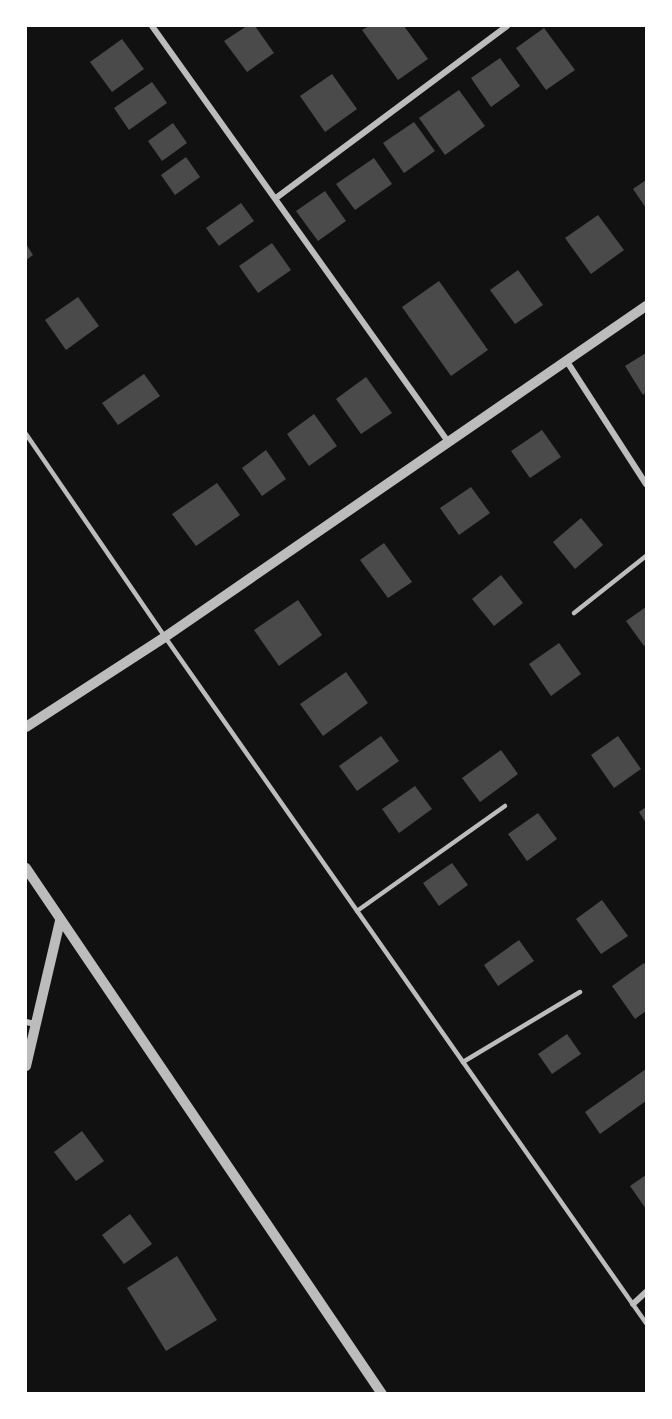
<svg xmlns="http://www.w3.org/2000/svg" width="672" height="1419" viewBox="0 0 672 1419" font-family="'Golos Text',sans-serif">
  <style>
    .building { fill: #4a4a4a }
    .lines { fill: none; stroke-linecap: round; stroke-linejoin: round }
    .service { stroke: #bcbcbc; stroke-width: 4.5 }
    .minor { stroke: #bcbcbc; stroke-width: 6 }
    .tertiary { stroke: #bcbcbc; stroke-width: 10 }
  </style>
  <rect width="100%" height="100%" fill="#111"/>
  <g class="building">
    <polygon points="247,26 255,26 274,53 247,72 224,41"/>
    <polygon points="369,26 404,26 428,59 398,80 362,30"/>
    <polygon points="544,28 575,70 546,90 516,48"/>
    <polygon points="122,39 144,69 112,92 90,62"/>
    <polygon points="500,58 520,86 491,107 471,78"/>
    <polygon points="332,74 357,109 325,132 300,96"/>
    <polygon points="152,82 167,103 129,130 114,108"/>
    <polygon points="459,90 485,126 445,155 419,118"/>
    <polygon points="414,122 435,151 404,173 383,143"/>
    <polygon points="173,123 187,143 162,161 148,141"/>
    <polygon points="186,157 200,177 175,195 161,175"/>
    <polygon points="374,158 392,184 355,210 336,184"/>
    <polygon points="646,180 646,208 633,189"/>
    <polygon points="325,191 346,221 318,241 296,211"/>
    <polygon points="241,203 254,221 219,246 206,228"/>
    <polygon points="598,215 624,250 591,274 565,238"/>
    <polygon points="272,243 291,270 258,293 239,266"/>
    <polygon points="26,244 33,255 26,260"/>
    <polygon points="518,270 543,305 515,324 490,290"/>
    <polygon points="439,281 488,350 451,376 402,307"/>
    <polygon points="78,297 99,326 66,350 45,320"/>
    <polygon points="646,353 646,392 643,395 625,366"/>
    <polygon points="144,374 160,396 118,425 102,403"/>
    <polygon points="366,377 392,413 361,434 336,399"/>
    <polygon points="314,414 337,446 309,466 287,434"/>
    <polygon points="542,430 561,457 530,478 511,451"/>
    <polygon points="266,450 286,479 262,496 242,468"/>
    <polygon points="217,483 240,515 196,546 172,514"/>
    <polygon points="471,487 490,513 459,535 440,508"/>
    <polygon points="581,518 603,545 575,569 553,542"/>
    <polygon points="384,543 412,582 388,598 360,560"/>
    <polygon points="501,575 523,603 494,626 472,599"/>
    <polygon points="298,600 322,635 279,666 254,630"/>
    <polygon points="646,607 646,644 644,646 626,621"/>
    <polygon points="559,643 581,674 551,696 529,664"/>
    <polygon points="346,672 368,703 323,736 300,704"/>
    <polygon points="381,736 399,761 357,791 339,766"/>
    <polygon points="618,736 641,769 614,788 591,755"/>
    <polygon points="501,750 518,774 480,802 462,778"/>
    <polygon points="415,786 432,809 399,833 382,809"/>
    <polygon points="646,807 646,823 639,812"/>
    <polygon points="538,813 557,839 527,861 508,834"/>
    <polygon points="452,863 468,885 439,906 423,883"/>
    <polygon points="602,900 628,936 601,954 576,919"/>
    <polygon points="519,940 534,961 498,986 484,965"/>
    <polygon points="644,963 646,966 646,1011 635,1019 612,986"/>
    <polygon points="567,1034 581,1054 552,1074 538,1054"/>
    <polygon points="646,1069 646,1101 600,1134 585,1112"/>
    <polygon points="82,1131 104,1161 76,1181 54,1152"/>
    <polygon points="646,1175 646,1209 630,1186"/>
    <polygon points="130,1214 152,1244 124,1264 102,1235"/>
    <polygon points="177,1256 217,1320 166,1351 127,1288"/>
  </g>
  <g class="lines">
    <g class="service">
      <polyline points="26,434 165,637 646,1323"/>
      <polyline points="574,613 646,556"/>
      <polyline points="357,911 505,806"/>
      <polyline points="463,1062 580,992"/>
    </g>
    <g class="minor">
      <polyline points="152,26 449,443"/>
      <polyline points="276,198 507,26"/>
      <polyline points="566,360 646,484"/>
      <polyline points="26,1022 35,1024"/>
      <polyline points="633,1304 646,1292"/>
    </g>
    <g class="tertiary">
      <polyline points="26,727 165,637 646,306"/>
      <polyline points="26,868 382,1394"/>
      <polyline points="26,1066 60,921"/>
    </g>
  </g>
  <rect width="672" height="1419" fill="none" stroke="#ffffff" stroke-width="54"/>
</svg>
